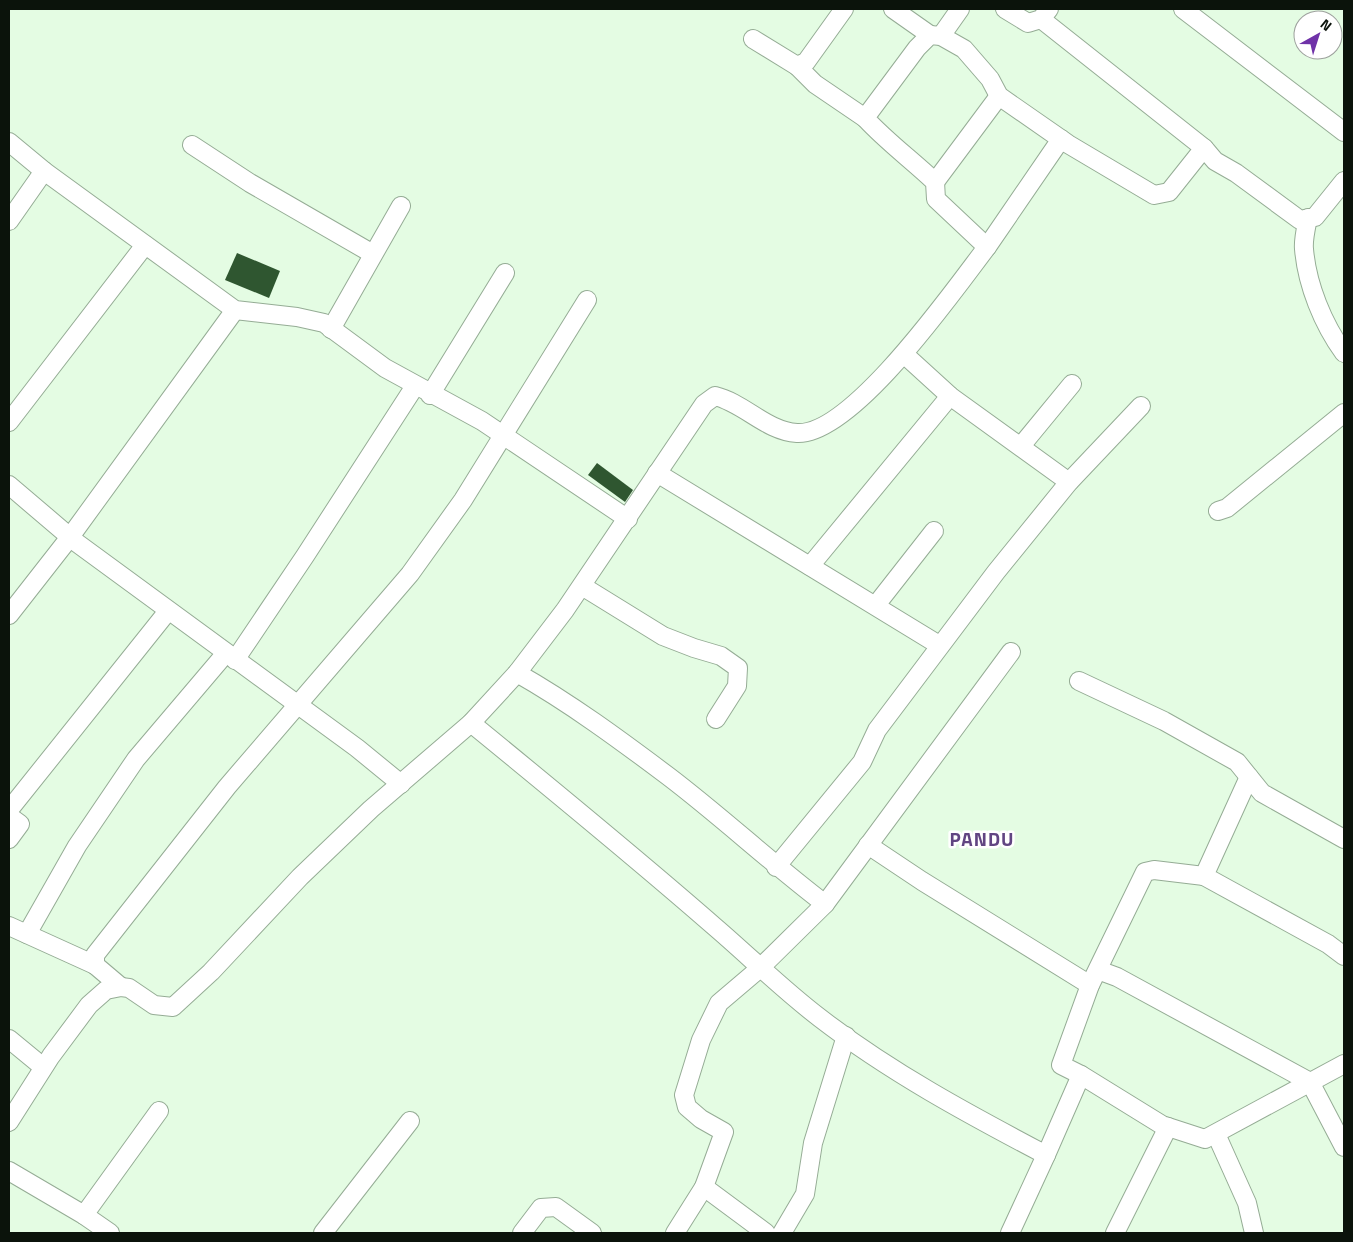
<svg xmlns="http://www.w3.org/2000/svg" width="1353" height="1242" viewBox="0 0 1353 1242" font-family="'Titillium Web',sans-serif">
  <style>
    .building { fill: #2f5630 }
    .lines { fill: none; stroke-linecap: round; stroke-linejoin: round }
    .street-casing { stroke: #95ac95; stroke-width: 20 }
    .street { stroke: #fff; stroke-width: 18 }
    .labels { text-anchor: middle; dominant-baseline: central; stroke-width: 5; stroke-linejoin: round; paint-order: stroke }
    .district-label { font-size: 19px; font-weight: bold; letter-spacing: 1px; fill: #614582; stroke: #fff }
  </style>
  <rect width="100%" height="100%" fill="#e4fce3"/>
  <g class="building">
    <polygon points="237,253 280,271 269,298 225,280"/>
    <polygon points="597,463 633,490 625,502 588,475"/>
  </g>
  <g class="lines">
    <defs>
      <g id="street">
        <polyline points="893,9 930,35"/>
        <polyline points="1005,9 1028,23 1041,19 1049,9"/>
        <polyline points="1183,9 1344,132"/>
        <polyline points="1041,19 1204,148"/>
        <polyline points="941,36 960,9"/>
        <polyline points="753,39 797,66 806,62 844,9"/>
        <polyline points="797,66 815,84 865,118"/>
        <polyline points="9,142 44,171"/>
        <polyline points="192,145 250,183 373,254"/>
        <polyline points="935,182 999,96"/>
        <path d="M1308 218C1306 228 1303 240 1304 249 1307 285 1323 324 1344 353"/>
        <polyline points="9,221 44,171 235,310 297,317 324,323 385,368 482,421 628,519"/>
        <polyline points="987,247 1061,139"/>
        <polyline points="331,329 401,206"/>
        <polyline points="905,355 950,396 1069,482"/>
        <polyline points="430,395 505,273"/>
        <polyline points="9,422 145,245"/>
        <polyline points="1021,446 1072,384"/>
        <polyline points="657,473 939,645"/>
        <polyline points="9,485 77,543 357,748 401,784"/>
        <polyline points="1218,511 1227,508 1344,413"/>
        <polyline points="810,566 950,396"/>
        <polyline points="582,586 663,636 694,648 721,656 738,668 737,686 716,719"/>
        <polyline points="876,605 934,531"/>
        <polyline points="9,615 70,537 235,310"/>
        <polyline points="235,660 305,556 415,386"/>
        <path d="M517 673C570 703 620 740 668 776 722 817 771 863 825 904"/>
        <polyline points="1079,681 1164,721 1237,762 1262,793 1344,839"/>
        <path d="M471 723C553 790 635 857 715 927 750 957 783 990 820 1018 890 1072 968 1114 1046 1155L1081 1075 1162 1125 1205 1139 1344 1064"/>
        <polyline points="1249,777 1204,876 1328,944 1344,956"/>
        <polyline points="9,810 168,611"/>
        <polyline points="9,816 20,824 9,839"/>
        <polyline points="868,845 922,881 1090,985"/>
        <polyline points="776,867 862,762 877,730 996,572 1069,482 1141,406"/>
        <polyline points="9,926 95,965"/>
        <polyline points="27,934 77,846 136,759 226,653"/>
        <polyline points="1098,970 1117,977 1310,1082 1344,1147"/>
        <polyline points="121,987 95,965 95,955 227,787 410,574 463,500 587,300"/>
        <polyline points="9,1039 43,1067"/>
        <polyline points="1081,1075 1061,1065 1090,985 1145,872 1154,870 1204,876"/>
        <path d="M9 1122 51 1056 89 1005 106 990 121 987 129 988 154 1005 173 1007 211 972 300 877 371 809 471 723 517 673 565 610 704 404 715 396C744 403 766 431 797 433 852 436 954 290 987 247L936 199 935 182C912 160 887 142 865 118L917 48 930 35 941 36 964 49 990 79 999 96 1068 144 1154 195 1169 192 1204 148 1215 161 1236 173 1300 220 1315 217 1344 181"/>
        <polyline points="1216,1134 1247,1203 1254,1233"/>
        <polyline points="9,1171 84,1215 159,1111"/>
        <polyline points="704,1187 766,1233"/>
        <polyline points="84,1215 110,1233"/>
        <polyline points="323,1233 410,1121"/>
        <polyline points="522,1233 541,1208 556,1207 592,1233"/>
        <polyline points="675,1233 704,1187 724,1132 701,1119 687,1107 684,1095 701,1040 719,1003 759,969 825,904 1011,652"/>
        <polyline points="782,1233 805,1194 813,1143 846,1036"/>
        <polyline points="1010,1233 1046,1155"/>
        <polyline points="1115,1233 1168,1127"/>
      </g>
    </defs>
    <use href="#street" class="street-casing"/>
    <use href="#street" class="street"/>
  </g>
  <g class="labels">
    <g class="district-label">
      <text x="982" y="838">PANDU</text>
    </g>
  </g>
  <rect width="1353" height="1242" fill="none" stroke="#0b130b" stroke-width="20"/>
  <g transform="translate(1318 35) rotate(39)"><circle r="24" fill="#ffffff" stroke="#9da19d"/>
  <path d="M0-4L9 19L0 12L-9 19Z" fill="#6f32a8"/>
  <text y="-8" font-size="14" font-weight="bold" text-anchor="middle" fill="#0b130b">N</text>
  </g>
</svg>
